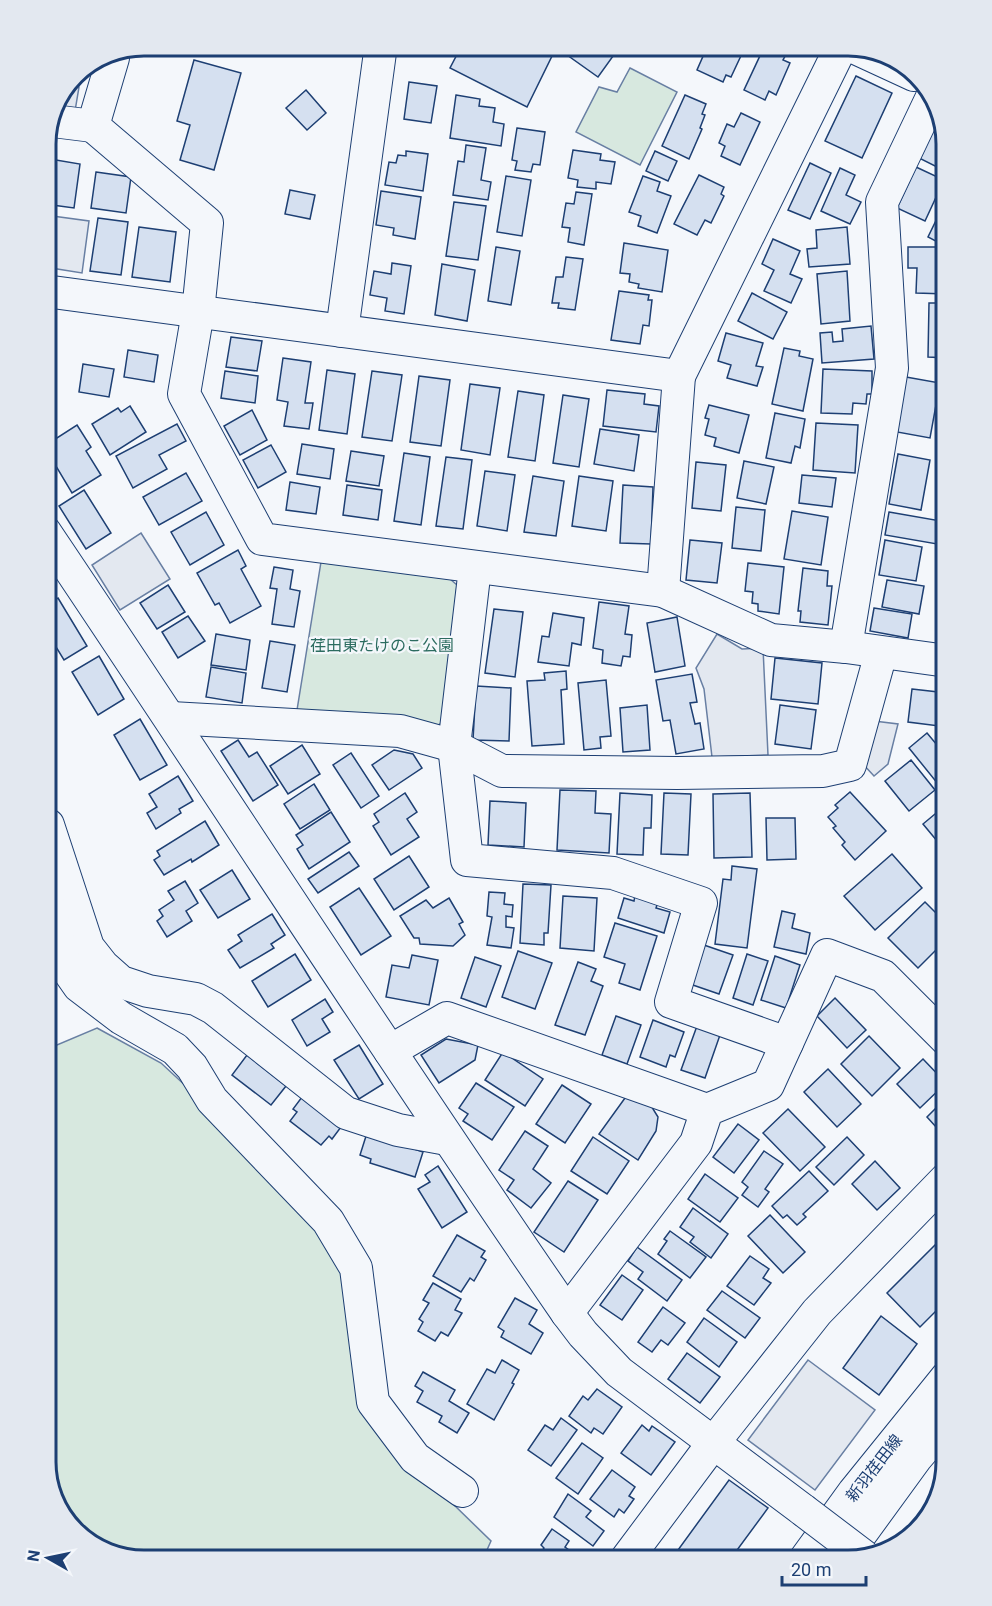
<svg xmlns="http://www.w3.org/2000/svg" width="992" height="1606" viewBox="0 0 992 1606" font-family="Roboto,'Noto Sans JP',sans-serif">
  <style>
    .green { fill: #d7e8df; stroke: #687fa3; stroke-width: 1.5 }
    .parking { fill: #e3e8f0; stroke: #687fa3; stroke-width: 1.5 }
    .building { fill: #d5e0f0; stroke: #1d3f73; stroke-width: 1.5 }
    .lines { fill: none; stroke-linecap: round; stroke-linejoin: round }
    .minor-casing { stroke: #1d3f73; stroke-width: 34 }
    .minor { stroke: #f4f7fb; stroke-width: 32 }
    .minor-bridge-casing { stroke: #1d3f73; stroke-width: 34; stroke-linecap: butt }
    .minor-bridge { stroke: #f4f7fb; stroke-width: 32 }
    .labels { text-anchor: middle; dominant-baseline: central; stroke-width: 4.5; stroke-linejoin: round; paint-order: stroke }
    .park-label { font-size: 16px; fill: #2c6c60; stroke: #f4f7fb }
    .street-label { font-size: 16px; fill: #1d3f73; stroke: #f4f7fb }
    .rim { fill: none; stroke: #1d3f73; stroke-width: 3 }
  </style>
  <rect width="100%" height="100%" fill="#f4f7fb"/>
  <g class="green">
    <polygon points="630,68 677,92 640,165 576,132 599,87 617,92"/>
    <polygon points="321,562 450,579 457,585 445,722 438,725 297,710"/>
    <polygon points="97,1028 161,1063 215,1113 350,1271 369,1407 451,1502 491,1541 482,1561 137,1561 89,1545 55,1506 45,1462 45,1050"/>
  </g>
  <g class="parking">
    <polygon points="69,85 79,87 75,111 58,109"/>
    <polygon points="45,215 89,221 82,273 45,267"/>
    <polygon points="141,533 170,579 120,610 92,565"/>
    <polygon points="717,634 742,649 763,648 768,755 712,757 704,689 696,668"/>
    <polygon points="874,721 898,724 888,764 874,776 862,763"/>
    <polygon points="808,1360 875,1410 815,1490 748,1440"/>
  </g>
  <g class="building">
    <polygon points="462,45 535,45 553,54 527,107 450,68"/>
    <polygon points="553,45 621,45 598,77"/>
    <polygon points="708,45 746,45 731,77 726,75 723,82 697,70"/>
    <polygon points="765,45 775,45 788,51 783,60 790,63 776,95 769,91 765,100 744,90"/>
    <polygon points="194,60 241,73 214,170 180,160 190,125 177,121"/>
    <polygon points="856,76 892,93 862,158 825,141"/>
    <polygon points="409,82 437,86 431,123 404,119"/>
    <polygon points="306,90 326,113 307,130 286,108"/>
    <polygon points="456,95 480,99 479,106 495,108 493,122 504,124 501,146 450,138"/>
    <polygon points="685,95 706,104 702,114 705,115 700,128 702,129 689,159 662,146"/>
    <polygon points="741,113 760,122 740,165 721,156 725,146 719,143 727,124 734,127"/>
    <polygon points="933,123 943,128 947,144 947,151 939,168 917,157"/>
    <polygon points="517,128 545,132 540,165 533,164 531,172 515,170 517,161 512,160"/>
    <polygon points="466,145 486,148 481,180 491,182 488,200 453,195 458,161 464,162"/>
    <polygon points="573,150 601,154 600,160 615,162 611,184 596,182 596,189 577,187 578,180 568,178"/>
    <polygon points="406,151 428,154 423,191 385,185 389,162 396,163 398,155 406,156"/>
    <polygon points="655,151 677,161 668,181 646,171"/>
    <polygon points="50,159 80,164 74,208 45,204"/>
    <polygon points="810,163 831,173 810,219 788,210"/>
    <polygon points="916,167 944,180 925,221 897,208"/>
    <polygon points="840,168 855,175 846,195 861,202 850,224 821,211"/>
    <polygon points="96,172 131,177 126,213 91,208"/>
    <polygon points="699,175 724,187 721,194 724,196 711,223 705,220 697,235 674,224"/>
    <polygon points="506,176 531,180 522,236 497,232"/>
    <polygon points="643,176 660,182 657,191 671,196 657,233 638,226 641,216 629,212"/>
    <polygon points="290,190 315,195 310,219 285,214"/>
    <polygon points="381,191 421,197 415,239 393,235 394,228 376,225"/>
    <polygon points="576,192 592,194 584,245 568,242 570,228 562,227 566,203 574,204"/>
    <polygon points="947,198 947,247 928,237"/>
    <polygon points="454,202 486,206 478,260 446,256"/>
    <polygon points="98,218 128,222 121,275 90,271"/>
    <polygon points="139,227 176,232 170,282 132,277"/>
    <polygon points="847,227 850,264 809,267 807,249 817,248 816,230"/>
    <polygon points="773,239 800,251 790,274 802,279 791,303 764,291 774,270 762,264"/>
    <polygon points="624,243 668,250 662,292 638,288 639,284 629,282 630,274 620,273"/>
    <polygon points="496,247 520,251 511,305 488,301"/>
    <polygon points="908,247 940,247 940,259 947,259 947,294 916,293 917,268 908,268"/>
    <polygon points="566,257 583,259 575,310 558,308 559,303 552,303 556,277 563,277"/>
    <polygon points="392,263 411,266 404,314 385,311 387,298 370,295 374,271 391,274"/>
    <polygon points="442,264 475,270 467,321 435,315"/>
    <polygon points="847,271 850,321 821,324 817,274"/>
    <polygon points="619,291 649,295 648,300 652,300 649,326 643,325 640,344 611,340"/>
    <polygon points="752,293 787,312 773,339 738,321"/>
    <polygon points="929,303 947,303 947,358 928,357"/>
    <polygon points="45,316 49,317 45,340"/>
    <polygon points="871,326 874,359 822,363 820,333 832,332 833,342 843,341 842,329"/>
    <polygon points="726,333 763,343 756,366 763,367 757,386 727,378 731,365 718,361"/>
    <polygon points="231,337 262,341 257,371 226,367"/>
    <polygon points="784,348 800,351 799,356 813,359 803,411 772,404"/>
    <polygon points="128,350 158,355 154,382 124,377"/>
    <polygon points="283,358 311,362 305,403 313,403 309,429 284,426 288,402 277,400"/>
    <polygon points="83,364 114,369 109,397 79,392"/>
    <polygon points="823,369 872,371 872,394 867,394 866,404 853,403 852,414 821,413"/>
    <polygon points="327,370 355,374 347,434 319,430"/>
    <polygon points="225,371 258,376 255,403 221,398"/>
    <polygon points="372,371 402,375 392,441 362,437"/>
    <polygon points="419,376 450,380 441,446 410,442"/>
    <polygon points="906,377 940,383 930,438 897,432"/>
    <polygon points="45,379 50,380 46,408 45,407"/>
    <polygon points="470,384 500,388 490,455 461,450"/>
    <polygon points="607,390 645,394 644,404 659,406 656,432 603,426"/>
    <polygon points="518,391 544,395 535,461 508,457"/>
    <polygon points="563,395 589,399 579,467 553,463"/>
    <polygon points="947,402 947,430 942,429"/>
    <polygon points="709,405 749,415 739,453 714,446 716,438 705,435 709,419 705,418"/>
    <polygon points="130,406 146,432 110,455 92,424 118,408 121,412"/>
    <polygon points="252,410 267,440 240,455 224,426"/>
    <polygon points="775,413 805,419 800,448 795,446 791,463 766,458"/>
    <polygon points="816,423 858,425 855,473 813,470"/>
    <polygon points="177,424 186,441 159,455 167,469 133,488 116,456"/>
    <polygon points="77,425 91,447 86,451 101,475 72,493 53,461 45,466 45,440 54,434 57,438"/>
    <polygon points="600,429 639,435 634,471 594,464"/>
    <polygon points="302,444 334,449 330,479 297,474"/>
    <polygon points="271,445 286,472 258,488 243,460"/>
    <polygon points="351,451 384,456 379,486 346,481"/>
    <polygon points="404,453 430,457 421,525 394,521"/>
    <polygon points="898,454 930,460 921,510 889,504"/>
    <polygon points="446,457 472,460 463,529 436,526"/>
    <polygon points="744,461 774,467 766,504 737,498"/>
    <polygon points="696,462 726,465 721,511 692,508"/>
    <polygon points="485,471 515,475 507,531 477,526"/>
    <polygon points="186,473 202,501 159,525 143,497"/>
    <polygon points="802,475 836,478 832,507 799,503"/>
    <polygon points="533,476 564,481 556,536 524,532"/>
    <polygon points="579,476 613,481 606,531 572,526"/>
    <polygon points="290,482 320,487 316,514 286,510"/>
    <polygon points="347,485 382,490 378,520 343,515"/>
    <polygon points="623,485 653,487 651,544 620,543"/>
    <polygon points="946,487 947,487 947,518 939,516"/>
    <polygon points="84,490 111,533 86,549 59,506"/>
    <polygon points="736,507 765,510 761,551 732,548"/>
    <polygon points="792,511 828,517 821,565 784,559"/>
    <polygon points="206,512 224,545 190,565 171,532"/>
    <polygon points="889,512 941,521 937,544 885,535"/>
    <polygon points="690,540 722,543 717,583 686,580"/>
    <polygon points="885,540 922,547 916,581 879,575"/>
    <polygon points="238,550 246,566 241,569 261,606 230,623 219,603 215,605 197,573"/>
    <polygon points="748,563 784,567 779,614 758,611 758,604 752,603 753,592 745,591"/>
    <polygon points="274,567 293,570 290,589 300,591 294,627 272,624 277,589 270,588"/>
    <polygon points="803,568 828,571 827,586 832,586 828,625 800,622 801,611 798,611"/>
    <polygon points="947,568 947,597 942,596"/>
    <polygon points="887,580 924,586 919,614 882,607"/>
    <polygon points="168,585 185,612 157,629 140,603"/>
    <polygon points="58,598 87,646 64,660 45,629 45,607"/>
    <polygon points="599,602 629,606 625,634 632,635 630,657 623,656 621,666 602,663 603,650 593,648"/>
    <polygon points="946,602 947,602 947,634 943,633"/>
    <polygon points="874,608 912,614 908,638 870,631"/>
    <polygon points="494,609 523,612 515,677 485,673"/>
    <polygon points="553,613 584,618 581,645 572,643 569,666 538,662 542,636 549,637"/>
    <polygon points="188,616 205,641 178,658 162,632"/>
    <polygon points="677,617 685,666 655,672 647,623"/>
    <polygon points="216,634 250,640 246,670 211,665"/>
    <polygon points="270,641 295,645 287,692 262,688"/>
    <polygon points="99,656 124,699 98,715 72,672"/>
    <polygon points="775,658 822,663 818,704 771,699"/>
    <polygon points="211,667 246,673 242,703 206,697"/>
    <polygon points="566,671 567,689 561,690 564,744 532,746 527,681 545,680 544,673"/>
    <polygon points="692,674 697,702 690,703 695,724 700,723 704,749 676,754 670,720 663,721 656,680"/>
    <polygon points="606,680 611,736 600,737 601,748 584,750 578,683"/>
    <polygon points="476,686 511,688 509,741 473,740"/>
    <polygon points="912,689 947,693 947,727 908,722"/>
    <polygon points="647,705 650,750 623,752 620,708"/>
    <polygon points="780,705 816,710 811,749 775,744"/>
    <polygon points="140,719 167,765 140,780 114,735"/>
    <polygon points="927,733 937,745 944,739 947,742 947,776 938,784 909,748"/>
    <polygon points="238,740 249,757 257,752 278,785 253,801 221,751"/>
    <polygon points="302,745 320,774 288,794 270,766"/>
    <polygon points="394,750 413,754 422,768 389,790 372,765"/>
    <polygon points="351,753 379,796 361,808 333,765"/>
    <polygon points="911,760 935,790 909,811 885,781"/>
    <polygon points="178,776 193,801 179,809 181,813 156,829 147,813 157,807 149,794"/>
    <polygon points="314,784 330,810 300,829 284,804"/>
    <polygon points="560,790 596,791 595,813 611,814 609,853 557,850"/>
    <polygon points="850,792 886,831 855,860 842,845 845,842 833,828 836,826 828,817 838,808 835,805"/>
    <polygon points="405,793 417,812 407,819 419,837 391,855 373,826 379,822 374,814"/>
    <polygon points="620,793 652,795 651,828 644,828 643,855 617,854"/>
    <polygon points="664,793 691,794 688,855 661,854"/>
    <polygon points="750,793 752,857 714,858 713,794"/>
    <polygon points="490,801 526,803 524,847 488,845"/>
    <polygon points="947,804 947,853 923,824"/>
    <polygon points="331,812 350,842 309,869 297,849 303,845 296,835"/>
    <polygon points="766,818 795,818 796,859 767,860"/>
    <polygon points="205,821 219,845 192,862 191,859 164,875 154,860 160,856 157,851"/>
    <polygon points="349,852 359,866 318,893 308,879"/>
    <polygon points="892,854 922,888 875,930 844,896"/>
    <polygon points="409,856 429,887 394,910 374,879"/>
    <polygon points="732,866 757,869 747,948 715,944 723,879 731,880"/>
    <polygon points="232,870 250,899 218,918 200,890"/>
    <polygon points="185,881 198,903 186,911 192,921 167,937 157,921 163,916 159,910 174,900 168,891"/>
    <polygon points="523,884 551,885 548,933 544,933 544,945 520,943"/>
    <polygon points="359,888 391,936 361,955 330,907"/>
    <polygon points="489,892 505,893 504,904 513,905 512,917 506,916 506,927 514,928 511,948 487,945 492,917 487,916"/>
    <polygon points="635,895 658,902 656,908 670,912 664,933 618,918 624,898 634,901"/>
    <polygon points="563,896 597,898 594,951 560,948"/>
    <polygon points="449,898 463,922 459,924 465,935 453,946 420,944 419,938 414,938 400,916 426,900 433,908"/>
    <polygon points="925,902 947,924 947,939 918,968 888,938"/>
    <polygon points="782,911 795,914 792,928 810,933 806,954 774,947"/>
    <polygon points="272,914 285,935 271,944 274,948 240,968 228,950 242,941 238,935"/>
    <polygon points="615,923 657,936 640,990 619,983 625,964 604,957"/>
    <polygon points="701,944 733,955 719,994 687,983"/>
    <polygon points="518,951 552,963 535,1009 502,997"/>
    <polygon points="295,954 311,980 268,1007 252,981"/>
    <polygon points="747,954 768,961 753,1005 733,998"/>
    <polygon points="412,955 438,960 429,1005 386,997 392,965 409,968"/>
    <polygon points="775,956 800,965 786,1008 761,1000"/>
    <polygon points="475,957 501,966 486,1007 461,998"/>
    <polygon points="578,962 596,969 591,981 603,986 585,1035 555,1025"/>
    <polygon points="835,998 866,1030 847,1048 817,1016"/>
    <polygon points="325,999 333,1012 322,1019 330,1032 307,1046 292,1020"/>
    <polygon points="616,1016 641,1025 627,1064 602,1055"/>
    <polygon points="653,1020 684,1032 675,1057 670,1055 666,1067 640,1057"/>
    <polygon points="697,1026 720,1035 705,1078 681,1070"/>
    <polygon points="869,1036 900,1068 872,1096 841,1064"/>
    <polygon points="446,1039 478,1045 475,1060 439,1083 421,1055"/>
    <polygon points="359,1045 383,1084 359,1099 334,1060"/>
    <polygon points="503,1052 543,1079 525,1106 485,1080"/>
    <polygon points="247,1055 286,1086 271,1105 232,1075"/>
    <polygon points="923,1059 946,1083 920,1108 897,1084"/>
    <polygon points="828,1069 861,1104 837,1127 804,1092"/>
    <polygon points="476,1083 514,1107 492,1140 463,1121 468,1114 459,1108"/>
    <polygon points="562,1085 591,1104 565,1143 536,1124"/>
    <polygon points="305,1093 344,1123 332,1139 329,1136 321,1145 290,1121 297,1112 293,1109"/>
    <polygon points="637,1097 650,1104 658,1117 656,1131 638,1160 599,1134 625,1098"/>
    <polygon points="947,1097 947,1137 946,1138 927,1117"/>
    <polygon points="788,1109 825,1147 800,1171 763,1133"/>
    <polygon points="738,1124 759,1140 734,1173 713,1157"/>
    <polygon points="525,1131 548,1146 533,1169 551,1183 531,1208 507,1190 514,1180 499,1170"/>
    <polygon points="367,1133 423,1152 415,1177 370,1163 371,1159 360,1155"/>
    <polygon points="593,1137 629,1161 607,1194 571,1171"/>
    <polygon points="847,1137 864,1155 834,1185 816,1167"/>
    <polygon points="764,1151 783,1164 765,1189 769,1192 758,1207 742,1195 748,1187 742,1182"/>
    <polygon points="875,1161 900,1188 877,1210 852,1184"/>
    <polygon points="438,1166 467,1212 442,1228 418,1189 430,1182 425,1175"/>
    <polygon points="809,1171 828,1191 803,1214 806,1217 797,1225 787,1215 783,1218 772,1206"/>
    <polygon points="705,1174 738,1198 720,1222 688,1199"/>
    <polygon points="568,1181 598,1200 564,1252 534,1232"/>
    <polygon points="693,1208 728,1234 711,1258 690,1242 694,1237 680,1227"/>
    <polygon points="770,1215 805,1252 783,1273 748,1236"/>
    <polygon points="670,1231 706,1257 690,1278 658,1254 667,1241 664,1239"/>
    <polygon points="947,1233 947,1300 920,1327 887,1293"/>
    <polygon points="457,1235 485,1251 481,1257 486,1260 474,1281 470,1278 461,1292 433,1276"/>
    <polygon points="637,1247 682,1280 667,1301 638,1279 643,1272 628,1261"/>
    <polygon points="750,1256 769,1269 763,1278 771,1283 754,1305 727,1286"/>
    <polygon points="622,1275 643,1290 622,1320 600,1305"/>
    <polygon points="433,1283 461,1299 455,1310 462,1313 448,1336 441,1332 435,1341 418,1331 423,1322 419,1319 429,1303 423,1300"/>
    <polygon points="722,1291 760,1318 745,1338 707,1310"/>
    <polygon points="515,1298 537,1310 529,1324 543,1333 531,1354 501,1337 504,1331 498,1327"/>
    <polygon points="663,1307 685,1323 668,1345 661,1340 652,1352 638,1342"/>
    <polygon points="881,1316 917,1344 879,1395 843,1368"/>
    <polygon points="704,1318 737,1342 719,1367 687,1342"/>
    <polygon points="687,1353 720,1377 700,1403 668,1379"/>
    <polygon points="502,1360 519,1370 512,1383 514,1384 494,1420 467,1404 487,1369 495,1373"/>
    <polygon points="423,1372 455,1390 449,1401 469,1413 457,1433 439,1422 442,1416 417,1402 423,1391 415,1386"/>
    <polygon points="597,1389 622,1407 603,1434 594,1428 591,1433 569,1416 583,1396 588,1400"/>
    <polygon points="561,1418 577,1430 551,1466 528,1450 545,1425 553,1430"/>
    <polygon points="642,1425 649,1431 652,1426 675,1442 651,1475 621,1453"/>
    <polygon points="582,1443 603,1458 578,1494 556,1478"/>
    <polygon points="612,1470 635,1487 629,1496 634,1499 624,1513 619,1509 614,1517 590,1499"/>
    <polygon points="729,1480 768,1508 729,1561 670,1561"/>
    <polygon points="568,1494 591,1511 586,1517 604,1531 593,1546 554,1517"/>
    <polygon points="552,1529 569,1541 565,1547 584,1561 544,1561 538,1557 544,1548 541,1545"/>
  </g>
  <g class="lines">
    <defs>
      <g id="minor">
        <polyline points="849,45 914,75"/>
        <polyline points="113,58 93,126 207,223 198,312 184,394 262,539 663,591 771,640 846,647 947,661"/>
        <polyline points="53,121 93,126"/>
        <polyline points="45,291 679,376 842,45"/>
        <polyline points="342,331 381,45"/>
        <path d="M45 532C220 792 389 1055 567 1313L583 1334 619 1372 803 1510"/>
        <polyline points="475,568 454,746 467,860 613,873 701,903 671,1002 787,1043"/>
        <polyline points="663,591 679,376"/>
        <polyline points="846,647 892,368 882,202 933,95"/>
        <polyline points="171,718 400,731 454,746 502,771 677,773 823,771 850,765 881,653"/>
        <polyline points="45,823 48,825 88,947 103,966 121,982 148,991 196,999 213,1008 346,1113 398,1130 447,1139"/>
        <polyline points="45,894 65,966 79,986 121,1018 175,1049 192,1067 212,1100 328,1221 356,1268 373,1402 415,1458 462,1491"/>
        <polyline points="390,1051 447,1018 707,1110"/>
        <polyline points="567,1313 696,1143 707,1110 768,1085 827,955 883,976 947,1040"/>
        <polyline points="625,1561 714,1442 817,1312 947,1178"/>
        <polyline points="804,1561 854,1492 947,1377"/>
        <polyline points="841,1561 916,1458 947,1422"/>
      </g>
    </defs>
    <use href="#minor" class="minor-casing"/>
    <use href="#minor" class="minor"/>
    <defs>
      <polyline id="minor-bridge" points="803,1510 865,1557"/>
    </defs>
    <use href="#minor-bridge" class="minor-bridge-casing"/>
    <use href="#minor-bridge" class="minor-bridge"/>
  </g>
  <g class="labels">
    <g class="park-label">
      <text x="382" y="645">荏田東たけのこ公園</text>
    </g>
    <g class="street-label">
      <text transform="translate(874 1468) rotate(-52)">新羽荏田線</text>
    </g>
  </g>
  <path d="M0 0H992V1606H0ZM144 56H848A88 88 0 0 1 936 144V1462A88 88 0 0 1 848 1550H144A88 88 0 0 1 56 1462V144A88 88 0 0 1 144 56Z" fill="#e3e8f0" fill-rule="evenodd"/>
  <path class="rim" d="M144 56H848A88 88 0 0 1 936 144V1462A88 88 0 0 1 848 1550H144A88 88 0 0 1 56 1462V144A88 88 0 0 1 144 56Z"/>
  <g transform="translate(48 1558) rotate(279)" stroke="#f4f7fb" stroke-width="4.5" paint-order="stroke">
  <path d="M0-4.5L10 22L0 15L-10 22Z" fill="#1d3f73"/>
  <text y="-9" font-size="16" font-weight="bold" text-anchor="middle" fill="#1d3f73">N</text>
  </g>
  <path d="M782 1576v9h84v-9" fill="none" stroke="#1d3f73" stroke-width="3"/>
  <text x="791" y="1576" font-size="18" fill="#1d3f73" stroke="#f4f7fb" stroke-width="4.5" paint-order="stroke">20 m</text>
</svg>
